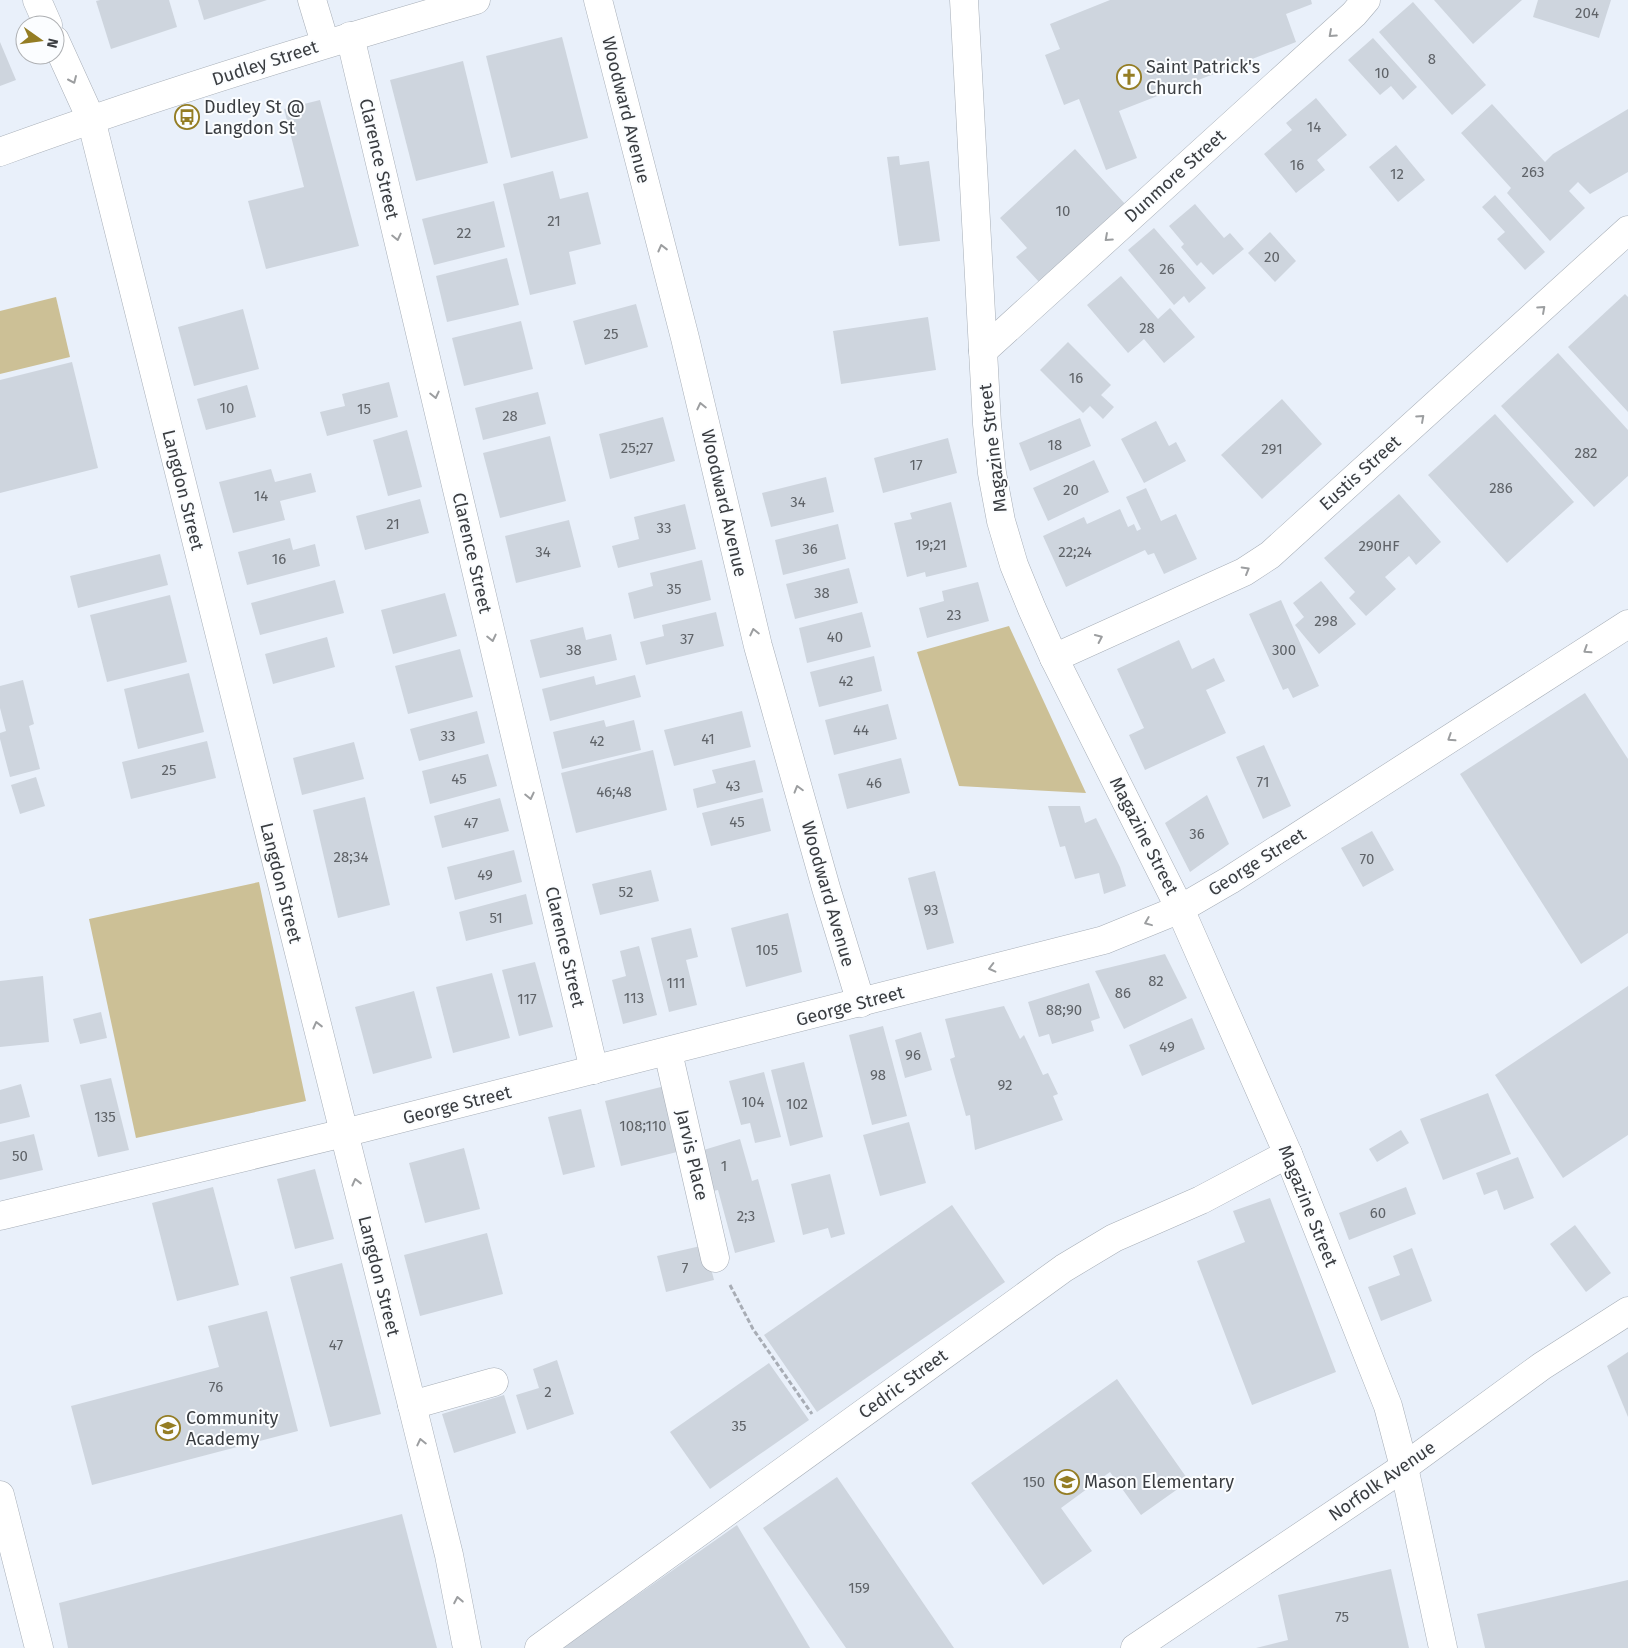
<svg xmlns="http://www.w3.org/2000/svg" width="1628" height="1648" viewBox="0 0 1628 1648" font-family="'Fira Sans',sans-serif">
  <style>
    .green { fill: #ccc096 }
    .building { fill: #ced5de }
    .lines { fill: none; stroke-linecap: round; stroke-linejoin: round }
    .minor-casing { stroke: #a7aeb7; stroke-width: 29 }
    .secondary-casing { stroke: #a7aeb7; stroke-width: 29 }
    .path { stroke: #a8adb5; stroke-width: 3; stroke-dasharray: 5 2.5; stroke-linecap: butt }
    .minor { stroke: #fff; stroke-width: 28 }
    .secondary { stroke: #fff; stroke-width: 28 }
    .oneway { stroke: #9c9ea0 }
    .labels { text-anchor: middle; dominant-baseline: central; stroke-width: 4; stroke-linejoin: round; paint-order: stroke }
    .number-label { font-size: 15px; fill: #5f6368 }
    .street-label { font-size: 18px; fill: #3a3d41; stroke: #fbfdff }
    .poi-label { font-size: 18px; fill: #3a3d41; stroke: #fbfdff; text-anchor: start }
  </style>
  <rect width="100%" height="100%" fill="#e9f0fa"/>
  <g class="green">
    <polygon points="56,297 70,357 0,374 0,311"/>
    <polygon points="1009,626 1086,793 959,786 917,652"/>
    <polygon points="259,882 306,1101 136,1138 89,919"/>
  </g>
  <g class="building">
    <polygon points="100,0 169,0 177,27 111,49 96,1"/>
    <polygon points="198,0 267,0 204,20"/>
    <polygon points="1110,0 1311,0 1312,4 1286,14 1296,42 1119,111 1137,158 1106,170 1079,99 1064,105 1045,55 1060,49 1050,24"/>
    <polygon points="1434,0 1522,0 1473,44"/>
    <polygon points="1538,0 1611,0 1599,38 1533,17"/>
    <polygon points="1413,2 1486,85 1452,115 1379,32"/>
    <polygon points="562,37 588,138 511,158 486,56"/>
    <polygon points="1373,38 1417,87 1403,100 1391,86 1380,95 1348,60"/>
    <polygon points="0,42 16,80 0,86"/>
    <polygon points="463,61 488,163 416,181 390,80"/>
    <polygon points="1316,98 1347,135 1317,160 1325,170 1296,193 1264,154 1292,130 1286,123"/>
    <polygon points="320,100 359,246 266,269 248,201 304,187 284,109"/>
    <polygon points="1492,104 1545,162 1553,154 1628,109 1628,172 1590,194 1578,182 1569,191 1585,208 1550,241 1507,193 1511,188 1461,133"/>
    <polygon points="1396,145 1425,180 1398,202 1369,167"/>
    <polygon points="1075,149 1126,205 1040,283 1016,257 1027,248 1000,218"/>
    <polygon points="899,156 900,165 929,161 940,241 899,246 887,157"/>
    <polygon points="553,171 560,199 588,192 601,244 569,252 576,284 530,295 503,184"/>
    <polygon points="1495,195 1545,252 1525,270 1497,239 1505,232 1482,207"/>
    <polygon points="494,201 505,247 434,265 422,219"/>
    <polygon points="1195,204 1224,238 1230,233 1244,249 1213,275 1201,262 1197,266 1181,247 1184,244 1169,226"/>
    <polygon points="1154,228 1206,288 1189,303 1184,296 1174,305 1128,250"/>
    <polygon points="1270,232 1296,261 1275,282 1248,253"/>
    <polygon points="507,258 519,305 447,322 436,276"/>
    <polygon points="1121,276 1158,319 1170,308 1195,337 1164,363 1144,339 1128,353 1087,305"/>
    <polygon points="1625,294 1628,297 1628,412 1568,347"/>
    <polygon points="636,304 648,347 585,365 573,321"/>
    <polygon points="243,309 259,369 194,386 178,327"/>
    <polygon points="928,317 936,370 841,384 833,331"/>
    <polygon points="521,321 533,369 464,386 452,338"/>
    <polygon points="1068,342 1111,385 1101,395 1114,407 1103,419 1090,406 1083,413 1040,370"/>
    <polygon points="1558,353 1628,430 1628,476 1594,507 1501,406"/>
    <polygon points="72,362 98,468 0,493 0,380"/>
    <polygon points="389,382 398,417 327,436 320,412 345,406 342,394"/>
    <polygon points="247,385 256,417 206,430 197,399"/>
    <polygon points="538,392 546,424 483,440 475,408"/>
    <polygon points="1282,399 1322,444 1262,499 1221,455"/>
    <polygon points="1495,414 1574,502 1507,563 1428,475"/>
    <polygon points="663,417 675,461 610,479 599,434"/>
    <polygon points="1080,418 1091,446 1030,471 1019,443"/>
    <polygon points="1156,421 1169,446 1176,442 1186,461 1144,483 1121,439"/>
    <polygon points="407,430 422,487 388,496 373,440"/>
    <polygon points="550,436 566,501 500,518 483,453"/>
    <polygon points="948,438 957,473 883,493 874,458"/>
    <polygon points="1094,460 1109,492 1048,521 1033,488"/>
    <polygon points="271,469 275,482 311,473 316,492 280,501 285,520 233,533 219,482"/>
    <polygon points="826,477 834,512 771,527 762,493"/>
    <polygon points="1146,488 1161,521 1176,514 1197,559 1164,574 1154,553 1148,555 1145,550 1066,587 1043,536 1084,517 1087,524 1120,509 1128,527 1134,524 1137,531 1141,529 1126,497"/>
    <polygon points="1399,494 1441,542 1416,565 1409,556 1385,577 1396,589 1366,616 1349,598 1355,592 1324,558"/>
    <polygon points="420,499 429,533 365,550 356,516"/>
    <polygon points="951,502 967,567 926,577 925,572 907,577 894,523 912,519 910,513"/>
    <polygon points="685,504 696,549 618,568 612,546 639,539 634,517"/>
    <polygon points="569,520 581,567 516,583 505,536"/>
    <polygon points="838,524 846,559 783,575 775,540"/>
    <polygon points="290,538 293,550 315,544 320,566 247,585 238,552"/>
    <polygon points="160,554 168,585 78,608 70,576"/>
    <polygon points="702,560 711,600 634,619 628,593 653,586 650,573"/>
    <polygon points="849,568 858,603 795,619 786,584"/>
    <polygon points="335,580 344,613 260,635 251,603"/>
    <polygon points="1321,581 1356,624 1319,654 1295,625 1304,617 1293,603"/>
    <polygon points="978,582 989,621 927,638 919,608 944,601 942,591"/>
    <polygon points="445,593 457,636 393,654 381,610"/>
    <polygon points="170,595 187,662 107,682 90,615"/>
    <polygon points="1281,600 1319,686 1293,698 1288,688 1283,690 1249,614"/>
    <polygon points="716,612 724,646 646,665 640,642 664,636 662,625"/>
    <polygon points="862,612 871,647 807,663 799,628"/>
    <polygon points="583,627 586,640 611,634 617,660 540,678 530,640"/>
    <polygon points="327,637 335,667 273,684 265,654"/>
    <polygon points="1179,640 1192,669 1214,658 1225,681 1206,690 1226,733 1145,770 1129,735 1144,728 1117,669"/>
    <polygon points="460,649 473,697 408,714 395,666"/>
    <polygon points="874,656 882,691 819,707 810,672"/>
    <polygon points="189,673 204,732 138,749 124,689"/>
    <polygon points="635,675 641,697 550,721 542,689 594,676 596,685"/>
    <polygon points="23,680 34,724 29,726 40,769 10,777 0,739 0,733 6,731 0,708 0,686"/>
    <polygon points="1585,693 1628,759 1628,933 1581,964 1460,774"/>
    <polygon points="888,704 897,739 834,755 825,720"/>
    <polygon points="477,711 485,743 419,761 410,729"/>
    <polygon points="742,711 751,747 674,766 664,730"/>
    <polygon points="604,720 606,727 634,720 641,750 562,769 553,732"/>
    <polygon points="207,741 216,778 131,799 122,762"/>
    <polygon points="354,742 364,779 302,795 293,758"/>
    <polygon points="1264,745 1291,806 1263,819 1236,757"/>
    <polygon points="653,750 667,810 576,833 561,773"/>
    <polygon points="488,754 497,786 430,804 422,771"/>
    <polygon points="901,758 910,793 847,809 838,774"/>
    <polygon points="755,760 763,792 697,808 693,789 716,783 712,770"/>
    <polygon points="36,777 45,806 20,814 11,785"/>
    <polygon points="1207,795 1229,844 1190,872 1165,823"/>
    <polygon points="365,797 390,905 338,918 313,810"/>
    <polygon points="500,798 509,831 442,848 434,816"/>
    <polygon points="763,798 771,831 711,846 702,813"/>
    <polygon points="1048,806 1080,806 1085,823 1096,818 1120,867 1126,886 1104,894 1099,873 1075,879 1065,846 1060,847"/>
    <polygon points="1372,831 1394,870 1363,887 1341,848"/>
    <polygon points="514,850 522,882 455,900 447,867"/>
    <polygon points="651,870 659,901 600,915 592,884"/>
    <polygon points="935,871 954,943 927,950 908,878"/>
    <polygon points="526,894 533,924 466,941 459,912"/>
    <polygon points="788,913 802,972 746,987 731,928"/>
    <polygon points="691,928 698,957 686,960 697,1005 669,1012 651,938"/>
    <polygon points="639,946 657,1015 623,1024 612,980 626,976 620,951"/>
    <polygon points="1165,954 1187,998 1124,1029 1095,971"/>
    <polygon points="535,962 553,1027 519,1036 502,970"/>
    <polygon points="492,973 510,1038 453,1053 436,987"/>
    <polygon points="43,976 49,1042 0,1047 0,981"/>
    <polygon points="1089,983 1100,1018 1091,1021 1094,1031 1052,1044 1049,1034 1039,1037 1028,1002"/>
    <polygon points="1628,986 1628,1135 1563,1178 1495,1075"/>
    <polygon points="414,991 432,1058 373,1074 355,1007"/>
    <polygon points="1004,1006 1020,1039 1024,1035 1043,1075 1048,1073 1058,1094 1053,1096 1063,1120 975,1150 970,1115 966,1116 950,1059 955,1057 945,1019"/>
    <polygon points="101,1012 107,1038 80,1044 73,1019"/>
    <polygon points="1192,1018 1205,1049 1142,1076 1129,1045"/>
    <polygon points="883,1026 907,1116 872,1125 849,1035"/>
    <polygon points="921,1032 932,1070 905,1078 895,1040"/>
    <polygon points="804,1062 823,1137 790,1146 771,1070"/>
    <polygon points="764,1072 781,1137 755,1143 750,1123 741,1125 729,1081"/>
    <polygon points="111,1078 129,1150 98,1157 80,1085"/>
    <polygon points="21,1084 30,1117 0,1124 0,1090"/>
    <polygon points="665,1086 681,1151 621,1166 605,1101"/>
    <polygon points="1488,1093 1511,1154 1443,1180 1420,1119"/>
    <polygon points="581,1109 595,1167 563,1175 548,1117"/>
    <polygon points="909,1122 926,1183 880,1196 863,1135"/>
    <polygon points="1401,1130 1409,1143 1377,1162 1369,1149"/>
    <polygon points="34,1134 43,1170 0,1180 0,1142"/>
    <polygon points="740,1139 752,1181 758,1179 775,1242 735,1253 718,1190 708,1192 697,1152"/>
    <polygon points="464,1148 480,1209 425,1223 409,1163"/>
    <polygon points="1518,1157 1534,1198 1504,1210 1497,1190 1484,1195 1476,1173"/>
    <polygon points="315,1169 334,1239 295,1249 277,1179"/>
    <polygon points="830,1174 845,1234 831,1238 828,1228 803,1235 791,1184"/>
    <polygon points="213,1187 239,1285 177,1301 152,1203"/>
    <polygon points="1406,1187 1416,1214 1349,1240 1339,1213"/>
    <polygon points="1270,1198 1336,1372 1252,1405 1197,1261 1245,1242 1233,1211"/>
    <polygon points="952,1205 1005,1282 817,1412 764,1335"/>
    <polygon points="1575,1225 1611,1273 1586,1292 1550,1244"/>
    <polygon points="487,1233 503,1294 420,1316 404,1255"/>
    <polygon points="705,1245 714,1280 666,1292 657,1256"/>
    <polygon points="1412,1248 1432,1301 1381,1321 1368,1287 1400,1275 1393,1256"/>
    <polygon points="342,1263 381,1414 330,1427 290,1277"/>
    <polygon points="267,1311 298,1431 92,1485 71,1406 219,1367 208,1326"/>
    <polygon points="1628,1352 1628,1417 1607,1366"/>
    <polygon points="557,1360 574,1414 527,1430 516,1395 539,1388 533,1369"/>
    <polygon points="769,1363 809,1420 710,1489 670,1432"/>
    <polygon points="1117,1379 1189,1481 1141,1515 1110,1472 1061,1508 1092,1551 1043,1585 971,1483"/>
    <polygon points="504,1395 516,1433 454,1453 442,1414"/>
    <polygon points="837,1477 954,1648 846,1648 763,1528"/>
    <polygon points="402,1514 437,1648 68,1648 59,1603"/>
    <polygon points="737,1525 810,1648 562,1648"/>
    <polygon points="1391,1569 1409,1648 1256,1648 1288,1640 1278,1595"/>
    <polygon points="1628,1580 1628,1648 1485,1648 1477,1614"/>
  </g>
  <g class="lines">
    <defs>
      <g id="minor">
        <polyline points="37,0 48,25"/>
        <polyline points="312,0 325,43"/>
        <polyline points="598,0 685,338 758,646 826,888 861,1003"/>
        <polyline points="350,36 594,1070"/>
        <polyline points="55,40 91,119 412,1405 449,1555 467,1648"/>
        <polyline points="983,351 1354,14 1366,0"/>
        <polyline points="1054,658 1244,572 1270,555 1628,230"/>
        <polyline points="668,1052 715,1258"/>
        <polyline points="0,1216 344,1133 1104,940 1180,909 1230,880 1628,624"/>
        <polyline points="412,1405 494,1382"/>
        <polyline points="0,1495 39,1648"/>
        <polyline points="539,1648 1064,1268 1114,1238 1201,1200 1288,1154"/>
        <polyline points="1135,1648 1404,1467 1542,1366 1628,1311"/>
      </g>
      <g id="secondary">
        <polyline points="964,0 987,424 992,473 1001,521 1014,565 1032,609 1054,658 1180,909 1288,1154 1388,1406 1404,1467 1443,1648"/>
        <path d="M0 152C156 95 316 46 476 0"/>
      </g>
    </defs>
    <use href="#minor" class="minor-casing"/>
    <use href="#secondary" class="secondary-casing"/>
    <polyline class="path" points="730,1285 753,1329 812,1414"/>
    <use href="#minor" class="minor"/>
    <use href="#secondary" class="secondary"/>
  </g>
  <defs><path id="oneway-chevron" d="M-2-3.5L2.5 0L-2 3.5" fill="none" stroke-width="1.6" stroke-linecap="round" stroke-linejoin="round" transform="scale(1.25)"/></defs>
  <g class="oneway">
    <use href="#oneway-chevron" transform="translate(1332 34) rotate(138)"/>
    <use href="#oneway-chevron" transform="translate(73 80) rotate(66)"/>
    <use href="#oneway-chevron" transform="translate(397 237) rotate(77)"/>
    <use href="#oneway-chevron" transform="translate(1108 238) rotate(138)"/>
    <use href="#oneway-chevron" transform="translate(662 248) rotate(-104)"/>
    <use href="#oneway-chevron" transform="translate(1542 309) rotate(-42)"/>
    <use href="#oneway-chevron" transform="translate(435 395) rotate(77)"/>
    <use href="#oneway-chevron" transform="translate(701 406) rotate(-103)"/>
    <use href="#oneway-chevron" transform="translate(1421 418) rotate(-42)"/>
    <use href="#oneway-chevron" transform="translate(1246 570) rotate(-30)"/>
    <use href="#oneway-chevron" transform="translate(754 632) rotate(-103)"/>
    <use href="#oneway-chevron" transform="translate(492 638) rotate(77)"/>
    <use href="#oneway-chevron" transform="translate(1099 638) rotate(-25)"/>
    <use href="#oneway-chevron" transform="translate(1587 650) rotate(147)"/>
    <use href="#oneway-chevron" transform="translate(1451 738) rotate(147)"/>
    <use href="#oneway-chevron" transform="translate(798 789) rotate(-106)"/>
    <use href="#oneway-chevron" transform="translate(530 796) rotate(77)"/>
    <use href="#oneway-chevron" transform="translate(1148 922) rotate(158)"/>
    <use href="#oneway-chevron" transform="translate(992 968) rotate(166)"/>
    <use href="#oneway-chevron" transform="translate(317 1025) rotate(-104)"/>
    <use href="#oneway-chevron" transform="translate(356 1182) rotate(-104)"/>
    <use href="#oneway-chevron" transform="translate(421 1442) rotate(-103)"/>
    <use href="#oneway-chevron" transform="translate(458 1600) rotate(-101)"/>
  </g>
  <defs>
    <symbol id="church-ring" viewBox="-11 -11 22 22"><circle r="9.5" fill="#fbfdff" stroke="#947d24" stroke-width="1.5"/><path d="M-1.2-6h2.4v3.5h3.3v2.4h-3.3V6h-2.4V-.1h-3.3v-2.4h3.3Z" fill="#947d24"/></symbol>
    <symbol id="bus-ring" viewBox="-11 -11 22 22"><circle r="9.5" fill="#fbfdff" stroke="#947d24" stroke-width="1.5"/><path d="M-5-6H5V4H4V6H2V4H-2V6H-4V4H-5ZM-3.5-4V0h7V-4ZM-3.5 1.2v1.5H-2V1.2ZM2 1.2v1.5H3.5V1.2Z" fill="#947d24"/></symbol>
    <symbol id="school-ring" viewBox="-11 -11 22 22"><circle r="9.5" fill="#fbfdff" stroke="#947d24" stroke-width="1.5"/><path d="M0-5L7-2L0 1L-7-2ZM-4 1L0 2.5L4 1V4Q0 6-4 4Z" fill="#947d24"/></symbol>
  </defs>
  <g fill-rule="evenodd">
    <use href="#church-ring" x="1115" y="63" width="28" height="28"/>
    <use href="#bus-ring" x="173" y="103" width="28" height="28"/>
    <use href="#school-ring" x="154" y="1414" width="28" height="28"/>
    <use href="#school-ring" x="1053" y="1468" width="28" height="28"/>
  </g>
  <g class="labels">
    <g class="number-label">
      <text x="1587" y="13">204</text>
      <text x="1432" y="59">8</text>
      <text x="1382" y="73">10</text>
      <text x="1314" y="127">14</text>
      <text x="1297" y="165">16</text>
      <text x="1533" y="172">263</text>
      <text x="1397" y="174">12</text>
      <text x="1063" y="211">10</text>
      <text x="554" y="221">21</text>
      <text x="464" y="233">22</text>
      <text x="1272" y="257">20</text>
      <text x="1167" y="269">26</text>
      <text x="1147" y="328">28</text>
      <text x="611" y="334">25</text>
      <text x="1076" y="378">16</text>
      <text x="227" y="408">10</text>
      <text x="364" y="409">15</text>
      <text x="510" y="416">28</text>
      <text x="1055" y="445">18</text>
      <text x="637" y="448">25;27</text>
      <text x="1272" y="449">291</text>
      <text x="1586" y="453">282</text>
      <text x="916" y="465">17</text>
      <text x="1501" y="488">286</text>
      <text x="1071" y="490">20</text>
      <text x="261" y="496">14</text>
      <text x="798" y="502">34</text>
      <text x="393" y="524">21</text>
      <text x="664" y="528">33</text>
      <text x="931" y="545">19;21</text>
      <text x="1379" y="546">290HF</text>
      <text x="810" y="549">36</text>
      <text x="543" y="552">34</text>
      <text x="1075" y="552">22;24</text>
      <text x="279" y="559">16</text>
      <text x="674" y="589">35</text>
      <text x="822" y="593">38</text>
      <text x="954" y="615">23</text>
      <text x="1326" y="621">298</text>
      <text x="835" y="637">40</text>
      <text x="687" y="639">37</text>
      <text x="574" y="650">38</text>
      <text x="1284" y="650">300</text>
      <text x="846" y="681">42</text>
      <text x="861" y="730">44</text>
      <text x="448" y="736">33</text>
      <text x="708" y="739">41</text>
      <text x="597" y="741">42</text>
      <text x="169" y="770">25</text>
      <text x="459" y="779">45</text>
      <text x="1263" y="782">71</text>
      <text x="874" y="783">46</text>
      <text x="733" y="786">43</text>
      <text x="614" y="792">46;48</text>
      <text x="737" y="822">45</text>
      <text x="471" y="823">47</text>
      <text x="1197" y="834">36</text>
      <text x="351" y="857">28;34</text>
      <text x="1367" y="859">70</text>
      <text x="485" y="875">49</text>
      <text x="626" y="892">52</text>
      <text x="931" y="910">93</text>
      <text x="496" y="918">51</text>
      <text x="767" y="950">105</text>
      <text x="1156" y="981">82</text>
      <text x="676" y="983">111</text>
      <text x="1123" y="993">86</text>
      <text x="634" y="998">113</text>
      <text x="527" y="999">117</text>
      <text x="1064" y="1010">88;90</text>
      <text x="1167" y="1047">49</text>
      <text x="913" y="1055">96</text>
      <text x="878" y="1075">98</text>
      <text x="1005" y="1085">92</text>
      <text x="753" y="1102">104</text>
      <text x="797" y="1104">102</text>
      <text x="105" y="1117">135</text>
      <text x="643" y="1126">108;110</text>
      <text x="20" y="1156">50</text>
      <text x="724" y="1166">1</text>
      <text x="1378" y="1213">60</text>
      <text x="746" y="1216">2;3</text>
      <text x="685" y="1268">7</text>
      <text x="336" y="1345">47</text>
      <text x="216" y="1387">76</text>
      <text x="548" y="1392">2</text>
      <text x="739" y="1426">35</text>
      <text x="1034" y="1482">150</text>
      <text x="859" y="1588">159</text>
      <text x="1342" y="1617">75</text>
    </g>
    <g class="street-label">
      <text transform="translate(265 63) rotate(-18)">Dudley Street</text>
      <text transform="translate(626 110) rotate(76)">Woodward Avenue</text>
      <text transform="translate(379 159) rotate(77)">Clarence Street</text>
      <text transform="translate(1175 176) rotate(-42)">Dunmore Street</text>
      <text transform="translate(993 448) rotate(-97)">Magazine Street</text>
      <text transform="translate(1360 473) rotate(-42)">Eustis Street</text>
      <text transform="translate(183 490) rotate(76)">Langdon Street</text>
      <text transform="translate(724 503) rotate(77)">Woodward Avenue</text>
      <text transform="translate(472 553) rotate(77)">Clarence Street</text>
      <text transform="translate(1144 836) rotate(63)">Magazine Street</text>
      <text transform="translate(1257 862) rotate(-32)">George Street</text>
      <text transform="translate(281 883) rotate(76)">Langdon Street</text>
      <text transform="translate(828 894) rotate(74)">Woodward Avenue</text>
      <text transform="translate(565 947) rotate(77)">Clarence Street</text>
      <text transform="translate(850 1006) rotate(-15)">George Street</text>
      <text transform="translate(457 1105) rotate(-14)">George Street</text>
      <text transform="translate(692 1155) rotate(77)">Jarvis Place</text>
      <text transform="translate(1308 1206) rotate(68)">Magazine Street</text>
      <text transform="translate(379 1276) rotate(76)">Langdon Street</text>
      <text transform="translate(903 1384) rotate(-36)">Cedric Street</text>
      <text transform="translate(1382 1481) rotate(-35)">Norfolk Avenue</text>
    </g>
    <g class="poi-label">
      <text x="1146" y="67">Saint Patrick's<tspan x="1146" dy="21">Church</tspan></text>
      <text x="204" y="107">Dudley St @<tspan x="204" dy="21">Langdon St</tspan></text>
      <text x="186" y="1418">Community<tspan x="186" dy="21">Academy</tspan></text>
      <text x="1084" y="1482">Mason Elementary</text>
    </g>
  </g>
  <g transform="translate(40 40) rotate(104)"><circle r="24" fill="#fbfdff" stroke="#aeb0b3"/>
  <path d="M0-4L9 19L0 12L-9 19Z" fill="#947d24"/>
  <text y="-8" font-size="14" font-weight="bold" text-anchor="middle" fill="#3a3d41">N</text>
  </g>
</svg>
